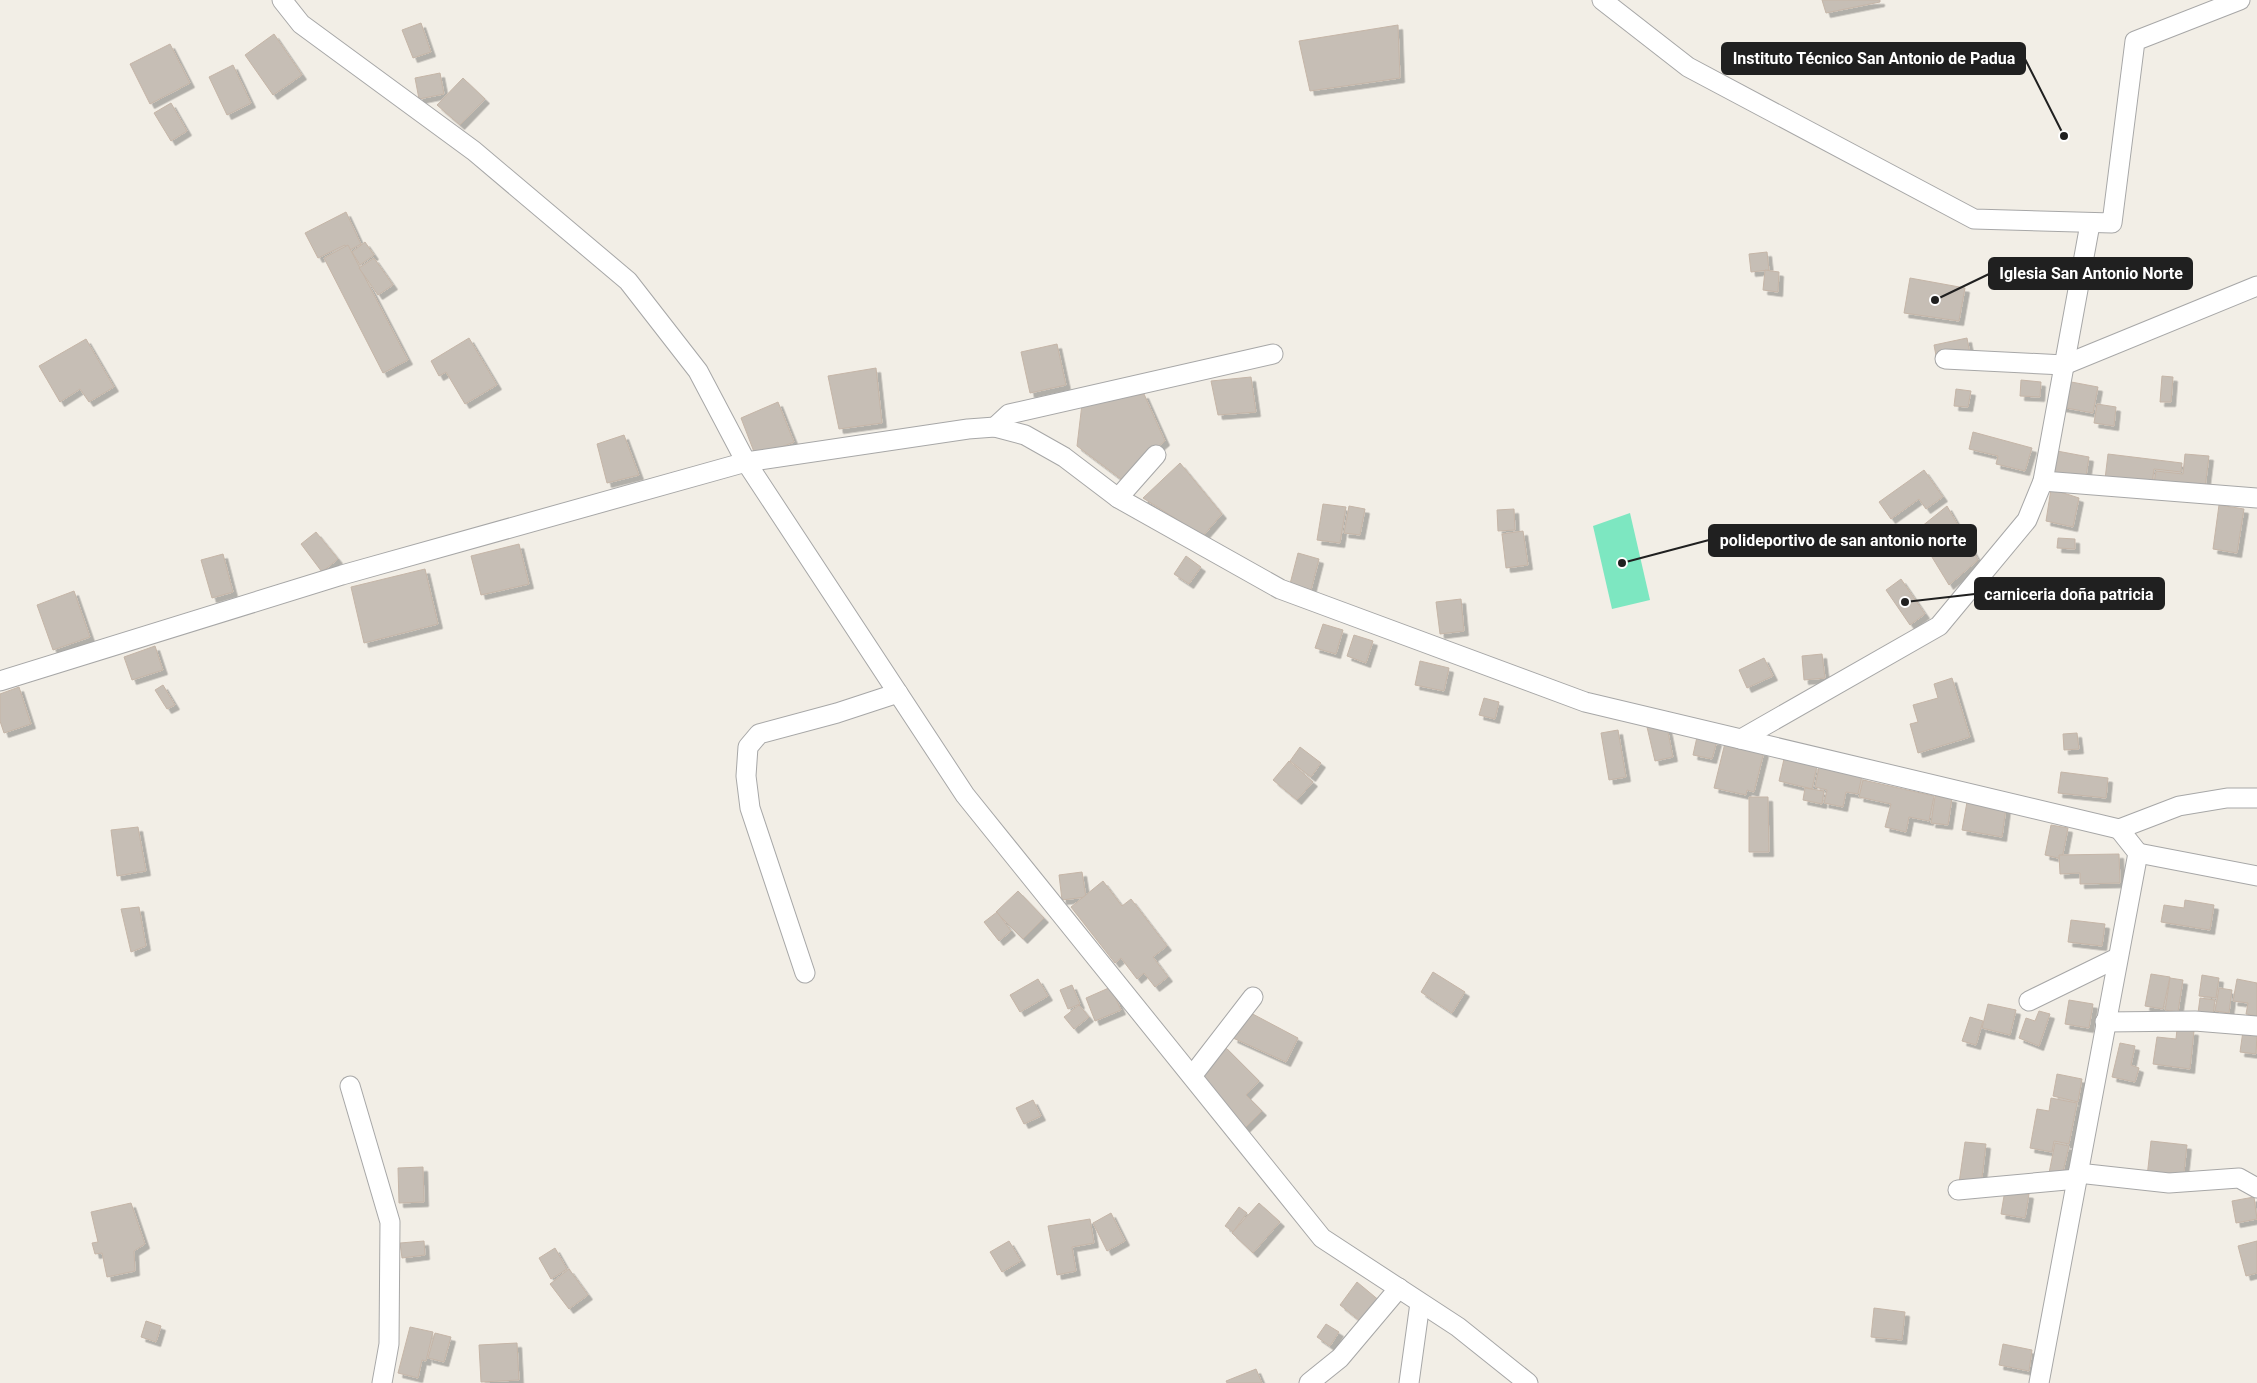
<svg xmlns="http://www.w3.org/2000/svg" width="2257" height="1383" viewBox="0 0 2257 1383" font-family="Roboto,sans-serif">
  <style>
    .pitch { fill: #7de7c1 }
    .building { fill: #c6beb5; stroke: #c5b5a7; filter: url(#shadow) }
    .lines { fill: none; stroke-linecap: round; stroke-linejoin: round }
    .minor-casing { stroke: #a7a7a7; stroke-width: 21 }
    .minor { stroke: #fff; stroke-width: 19 }
    .leader { fill: none; stroke: #202020; stroke-width: 2 }
    .callout-dot { fill: #202020; stroke: #fff; stroke-width: 2 }
    .callout { fill: #202020; stroke: #202020; stroke-width: 2 }
    .callout-label { font-size: 16px; text-anchor: middle; font-weight: bold; fill: #fff }
  </style>
  <defs>
    <filter id="shadow"><feDropShadow dx="4.5" dy="4.5" stdDeviation="0" flood-color="#0004"/></filter>
  </defs>
  <rect width="100%" height="100%" fill="#f2eee6"/>
  <polygon class="pitch" points="1630,513 1650,600 1612,609 1593,526"/>
  <g class="building">
    <polygon points="1822,0 1880,0 1880,2 1826,13"/>
    <polygon points="421,23 431,52 413,58 402,30"/>
    <polygon points="1398,25 1400,78 1310,91 1299,41"/>
    <polygon points="274,34 302,75 273,95 245,55"/>
    <polygon points="170,44 190,83 150,104 130,64"/>
    <polygon points="233,65 251,103 227,115 209,77"/>
    <polygon points="440,73 444,94 419,99 415,78"/>
    <polygon points="463,78 485,99 460,125 437,105"/>
    <polygon points="171,103 187,131 171,141 154,113"/>
    <polygon points="346,212 361,244 348,251 345,245 318,258 305,233"/>
    <polygon points="365,242 374,255 360,265 352,252"/>
    <polygon points="348,245 408,360 383,373 324,258"/>
    <polygon points="1767,252 1769,270 1751,272 1749,254"/>
    <polygon points="374,258 393,285 378,295 359,268"/>
    <polygon points="1765,270 1779,272 1778,292 1763,290"/>
    <polygon points="1910,278 1965,288 1959,321 1904,313"/>
    <polygon points="469,338 497,385 465,404 446,372 439,376 431,361"/>
    <polygon points="1967,338 1970,354 1937,361 1934,345"/>
    <polygon points="86,339 114,387 89,402 80,389 60,402 39,366"/>
    <polygon points="1057,344 1066,385 1030,393 1021,352"/>
    <polygon points="876,368 882,423 839,429 828,376"/>
    <polygon points="2162,376 2173,377 2171,402 2160,402"/>
    <polygon points="1251,377 1256,412 1218,415 1211,381"/>
    <polygon points="2021,380 2041,382 2040,397 2020,396"/>
    <polygon points="2066,381 2098,387 2093,413 2061,407"/>
    <polygon points="1956,389 1971,391 1968,407 1954,406"/>
    <polygon points="1144,394 1165,441 1121,479 1077,446 1082,404"/>
    <polygon points="778,402 794,442 756,457 741,418"/>
    <polygon points="2097,404 2116,407 2114,426 2094,423"/>
    <polygon points="1973,432 2032,448 2025,471 1996,464 1998,456 1969,449"/>
    <polygon points="624,435 639,475 607,483 597,444"/>
    <polygon points="2057,451 2089,457 2086,476 2053,474"/>
    <polygon points="2108,454 2182,463 2181,472 2154,469 2152,484 2105,479"/>
    <polygon points="2185,454 2209,456 2205,488 2154,483 2156,471 2183,474"/>
    <polygon points="1180,463 1222,514 1203,536 1143,498"/>
    <polygon points="1924,470 1943,497 1926,509 1919,499 1891,519 1879,502"/>
    <polygon points="2051,489 2079,498 2073,527 2046,521"/>
    <polygon points="1323,504 1346,507 1340,543 1317,540"/>
    <polygon points="2219,505 2244,509 2237,553 2213,549"/>
    <polygon points="1349,506 1365,509 1360,535 1344,533"/>
    <polygon points="1947,506 1978,560 1949,585 1916,531"/>
    <polygon points="1514,509 1515,530 1498,531 1497,510"/>
    <polygon points="1523,531 1528,565 1506,568 1502,534"/>
    <polygon points="316,532 338,559 322,572 301,544"/>
    <polygon points="2058,538 2075,539 2075,549 2057,548"/>
    <polygon points="519,544 529,584 481,595 471,556"/>
    <polygon points="1298,553 1319,559 1311,590 1290,584"/>
    <polygon points="223,554 233,592 212,598 201,560"/>
    <polygon points="1186,556 1201,567 1189,584 1174,574"/>
    <polygon points="425,569 438,624 364,643 351,587"/>
    <polygon points="1901,579 1925,614 1910,625 1886,590"/>
    <polygon points="74,591 90,637 53,650 37,605"/>
    <polygon points="1461,599 1464,631 1440,634 1436,602"/>
    <polygon points="1323,624 1343,630 1336,654 1315,648"/>
    <polygon points="1354,635 1373,641 1366,663 1347,656"/>
    <polygon points="155,646 163,670 132,680 124,657"/>
    <polygon points="1822,654 1825,678 1804,680 1802,656"/>
    <polygon points="1764,658 1773,676 1747,688 1739,670"/>
    <polygon points="1420,661 1449,668 1444,691 1415,685"/>
    <polygon points="1952,678 1970,737 1918,753 1910,724 1918,722 1913,705 1938,698 1934,684"/>
    <polygon points="163,685 175,705 167,709 155,690"/>
    <polygon points="19,687 31,724 4,733 0,721 0,694"/>
    <polygon points="1484,698 1499,702 1495,719 1479,715"/>
    <polygon points="1666,722 1673,757 1655,761 1647,727"/>
    <polygon points="1618,730 1626,777 1609,780 1601,733"/>
    <polygon points="2077,733 2079,749 2064,750 2063,734"/>
    <polygon points="1697,737 1717,741 1712,759 1693,755"/>
    <polygon points="1725,743 1764,752 1754,792 1747,790 1746,795 1714,788"/>
    <polygon points="1300,747 1321,763 1311,777 1290,761"/>
    <polygon points="1784,759 1817,766 1812,789 1779,781"/>
    <polygon points="1289,761 1313,782 1297,800 1273,780"/>
    <polygon points="1819,767 1862,776 1858,794 1846,792 1843,807 1824,803 1827,790 1815,787"/>
    <polygon points="2061,772 2108,778 2106,798 2058,793"/>
    <polygon points="1863,780 1934,796 1929,821 1909,817 1906,832 1885,827 1891,804 1859,797"/>
    <polygon points="1805,788 1824,791 1822,804 1803,800"/>
    <polygon points="1935,796 1952,798 1948,825 1931,823"/>
    <polygon points="1749,797 1768,797 1769,852 1749,852"/>
    <polygon points="1967,802 2006,808 2002,837 1962,830"/>
    <polygon points="2051,825 2068,828 2062,859 2045,855"/>
    <polygon points="138,827 146,871 117,876 111,830"/>
    <polygon points="2119,854 2120,883 2080,884 2080,873 2060,874 2059,855"/>
    <polygon points="1082,872 1086,897 1062,900 1059,875"/>
    <polygon points="1103,881 1122,906 1131,899 1167,946 1153,957 1168,977 1155,987 1144,973 1137,979 1121,958 1115,963 1071,907"/>
    <polygon points="1018,891 1044,918 1023,939 996,912"/>
    <polygon points="2185,900 2214,905 2210,930 2161,922 2164,905 2184,908"/>
    <polygon points="139,907 146,946 131,952 121,909"/>
    <polygon points="997,912 1011,931 999,941 984,922"/>
    <polygon points="2071,920 2105,924 2102,946 2068,942"/>
    <polygon points="1433,972 1465,992 1452,1013 1421,992"/>
    <polygon points="2151,974 2170,977 2163,1009 2145,1006"/>
    <polygon points="2202,975 2219,978 2216,998 2199,996"/>
    <polygon points="2170,978 2183,980 2178,1012 2165,1010"/>
    <polygon points="1038,979 1048,996 1020,1012 1010,995"/>
    <polygon points="2237,979 2257,983 2257,1016 2246,1014 2248,1003 2233,1001"/>
    <polygon points="1072,985 1080,1004 1068,1009 1060,990"/>
    <polygon points="1111,987 1121,1010 1095,1021 1086,998"/>
    <polygon points="2219,988 2232,990 2229,1013 2215,1011"/>
    <polygon points="2200,998 2215,1000 2213,1015 2198,1013"/>
    <polygon points="2069,1000 2093,1004 2089,1028 2065,1024"/>
    <polygon points="1988,1004 2016,1010 2010,1035 1982,1028"/>
    <polygon points="1079,1005 1089,1017 1074,1029 1064,1017"/>
    <polygon points="1247,1011 1298,1038 1286,1062 1233,1038"/>
    <polygon points="2039,1011 2050,1014 2039,1046 2019,1038 2026,1018 2035,1021"/>
    <polygon points="1970,1017 1983,1021 1976,1045 1962,1041"/>
    <polygon points="2177,1029 2194,1031 2190,1069 2153,1064 2157,1037 2176,1039"/>
    <polygon points="2243,1031 2257,1033 2256,1054 2240,1052"/>
    <polygon points="2120,1043 2135,1046 2131,1065 2139,1068 2135,1082 2112,1077"/>
    <polygon points="1223,1045 1259,1081 1246,1095 1262,1111 1245,1128 1193,1076"/>
    <polygon points="2057,1074 2082,1079 2078,1102 2053,1096"/>
    <polygon points="2051,1098 2077,1103 2069,1144 2054,1141 2052,1152 2030,1148 2037,1109 2049,1111"/>
    <polygon points="1033,1100 1041,1116 1024,1124 1016,1108"/>
    <polygon points="2151,1141 2187,1145 2183,1181 2147,1177"/>
    <polygon points="1965,1142 1986,1144 1981,1186 1959,1183"/>
    <polygon points="2055,1143 2069,1146 2062,1176 2049,1173"/>
    <polygon points="423,1167 424,1202 399,1203 398,1168"/>
    <polygon points="2005,1190 2029,1194 2025,1218 2001,1214"/>
    <polygon points="2254,1197 2257,1219 2236,1223 2232,1201"/>
    <polygon points="131,1203 145,1244 134,1251 135,1271 107,1277 102,1253 95,1254 92,1243 98,1242 91,1212"/>
    <polygon points="1259,1203 1280,1222 1253,1253 1232,1233"/>
    <polygon points="1239,1207 1247,1213 1233,1232 1225,1226"/>
    <polygon points="1111,1213 1125,1241 1107,1251 1093,1223"/>
    <polygon points="1090,1219 1094,1243 1072,1247 1076,1271 1057,1275 1048,1226"/>
    <polygon points="424,1241 425,1255 402,1258 400,1243"/>
    <polygon points="1009,1241 1021,1261 1002,1272 990,1252"/>
    <polygon points="2257,1241 2257,1273 2246,1276 2238,1246"/>
    <polygon points="555,1248 567,1269 551,1279 539,1258"/>
    <polygon points="569,1269 588,1295 569,1309 550,1284"/>
    <polygon points="1357,1282 1381,1302 1364,1324 1340,1305"/>
    <polygon points="1874,1308 1905,1312 1902,1340 1871,1337"/>
    <polygon points="146,1321 161,1326 156,1342 141,1337"/>
    <polygon points="1326,1324 1339,1332 1330,1346 1317,1337"/>
    <polygon points="410,1327 433,1332 426,1361 422,1360 418,1378 398,1373"/>
    <polygon points="435,1333 451,1337 444,1362 428,1358"/>
    <polygon points="517,1343 519,1380 481,1382 479,1345"/>
    <polygon points="2003,1344 2032,1350 2029,1371 1999,1365"/>
    <polygon points="1256,1369 1262,1383 1227,1383 1226,1381"/>
  </g>
  <g class="lines">
    <defs>
      <g id="minor">
        <polyline points="282,0 301,24 474,151 628,281 698,371 746,462 965,795 1322,1238 1458,1327 1528,1383"/>
        <polyline points="1602,0 1688,67 1974,219 2112,223 2135,41 2240,0"/>
        <polyline points="1945,359 2064,365 2257,286"/>
        <polyline points="995,427 1009,414 1273,354"/>
        <polyline points="2043,481 2257,498"/>
        <polyline points="1118,498 1156,455"/>
        <polyline points="0,681 342,575 746,462 968,429 995,427 1025,435 1064,457 1118,498 1280,589 1585,702 2119,829 2179,806 2227,798 2257,798"/>
        <polyline points="1741,739 1939,626 2027,520 2043,481 2090,224"/>
        <polyline points="2138,853 2257,876"/>
        <polyline points="805,973 750,808 746,776 748,747 759,734 837,713 898,693"/>
        <polyline points="2029,1001 2117,958"/>
        <polyline points="2105,1022 2195,1021 2257,1026"/>
        <polyline points="1192,1076 1253,997"/>
        <polyline points="350,1086 390,1222 389,1344 382,1383"/>
        <polyline points="2078,1173 2169,1183 2239,1178 2257,1188"/>
        <polyline points="1958,1190 2077,1179"/>
        <polyline points="1309,1383 1340,1358 1399,1288"/>
        <polyline points="1409,1383 1420,1303"/>
        <polyline points="2039,1383 2138,853 2119,829"/>
      </g>
    </defs>
    <use href="#minor" class="minor-casing"/>
    <use href="#minor" class="minor"/>
  </g>
  <path class="leader" d="M2064 136L2025 59M1935 300L1989 274M1622 563L1709 540M1905 602L1975 594"/>
  <g class="callout-dot">
    <circle cx="2064" cy="136" r="5"/>
    <circle cx="1935" cy="300" r="5"/>
    <circle cx="1622" cy="563" r="5"/>
    <circle cx="1905" cy="602" r="5"/>
  </g>
  <g class="callout">
    <rect x="1722" y="43" width="303" height="31" rx="5"/>
    <rect x="1989" y="258" width="203" height="31" rx="5"/>
    <rect x="1709" y="525" width="267" height="31" rx="5"/>
    <rect x="1975" y="578" width="189" height="31" rx="5"/>
  </g>
  <g class="callout-label">
    <text x="1874" y="64">Instituto Técnico San Antonio de Padua</text>
    <text x="2091" y="279">Iglesia San Antonio Norte</text>
    <text x="1843" y="546">polideportivo de san antonio norte</text>
    <text x="2069" y="600">carniceria doña patricia</text>
  </g>
</svg>
